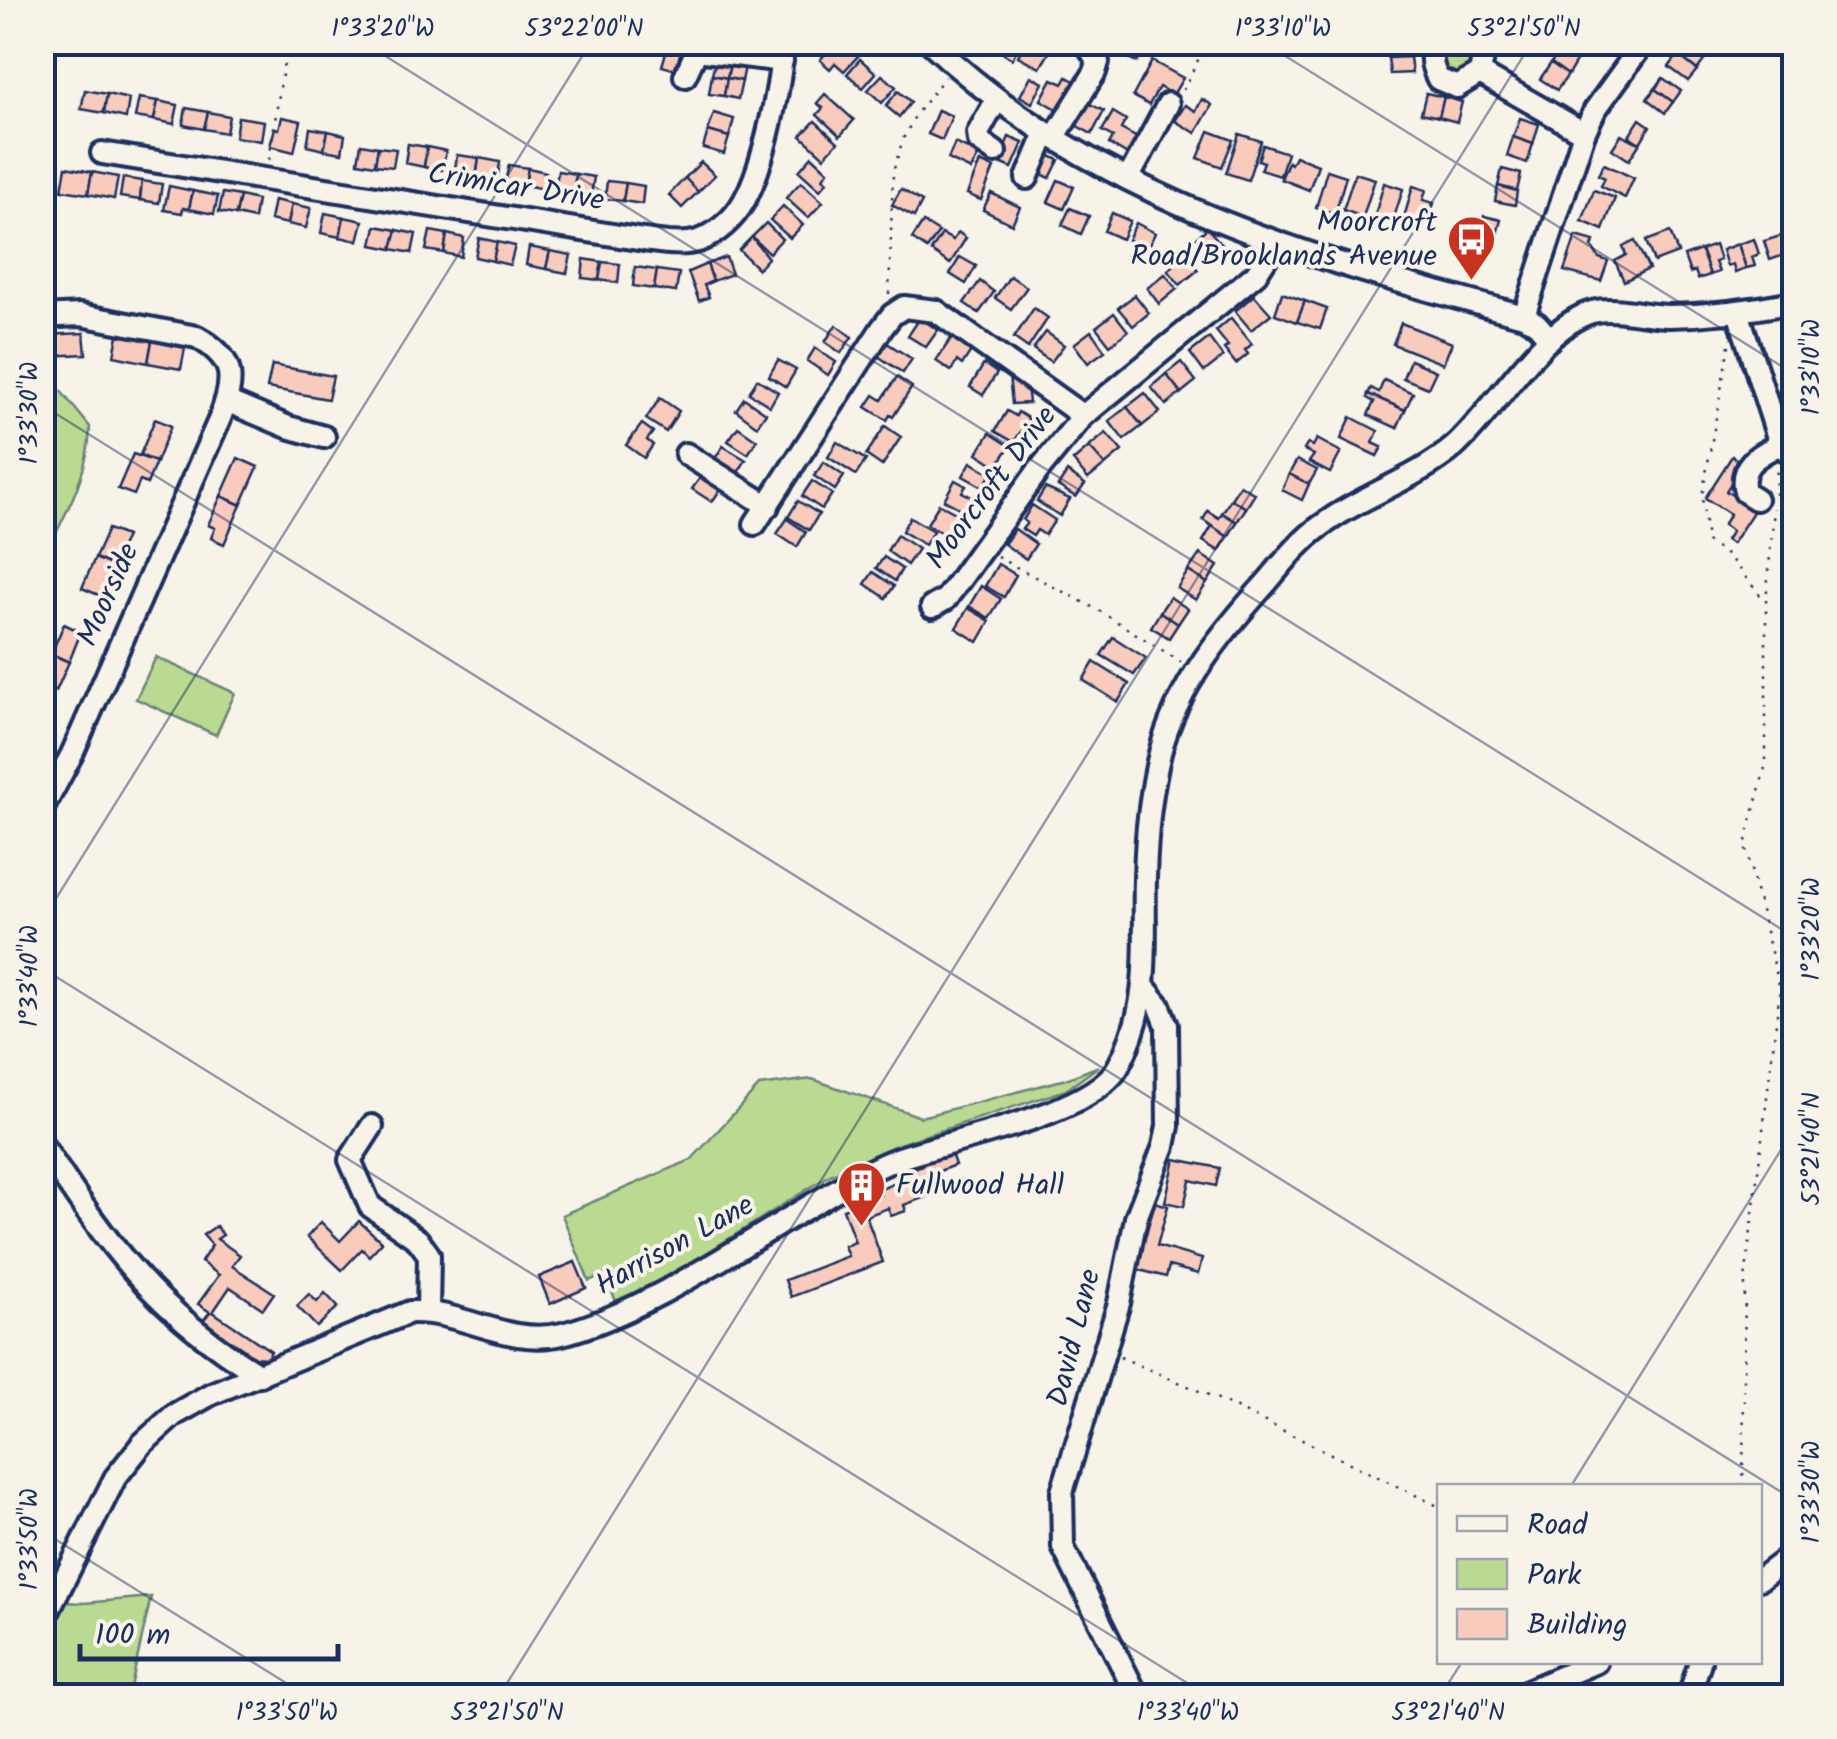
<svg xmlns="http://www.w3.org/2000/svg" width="1837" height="1739" viewBox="0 0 1837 1739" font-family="Kalam,sans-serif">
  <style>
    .green { fill: #bad991; stroke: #6a8478; stroke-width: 2.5 }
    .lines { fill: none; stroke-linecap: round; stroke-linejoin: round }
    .stream { stroke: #5b8fb0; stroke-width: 5 }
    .building { fill: #f9cbbd; stroke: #1b2f5e; stroke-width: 2.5 }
    .minor-casing { stroke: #1b2f5e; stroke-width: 28 }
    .path { stroke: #1b2f5e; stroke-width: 2.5; stroke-dasharray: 2.5 8; stroke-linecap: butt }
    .minor { stroke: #f7f3e8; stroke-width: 20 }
    .ticks { fill: none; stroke: #1b2f5e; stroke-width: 2.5; stroke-opacity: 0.45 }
    .labels { text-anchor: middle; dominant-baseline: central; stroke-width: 8; stroke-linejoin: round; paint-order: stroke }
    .street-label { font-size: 30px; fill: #1b2f5e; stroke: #f7f3e8 }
    .poi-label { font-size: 30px; fill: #1b2f5e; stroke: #f7f3e8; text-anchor: end }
    .neatline { fill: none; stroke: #1b2f5e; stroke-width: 4 }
    .ticks-label { font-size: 25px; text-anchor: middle; fill: #1b2f5e }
  </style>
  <rect width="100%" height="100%" fill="#f7f3e8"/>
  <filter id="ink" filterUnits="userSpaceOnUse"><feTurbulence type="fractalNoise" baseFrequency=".01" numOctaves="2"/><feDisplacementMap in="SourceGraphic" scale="20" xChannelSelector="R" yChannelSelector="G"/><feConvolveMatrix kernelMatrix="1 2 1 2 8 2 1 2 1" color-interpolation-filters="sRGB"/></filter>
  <g filter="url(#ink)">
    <g class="green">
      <circle cx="1457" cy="59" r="17"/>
      <path d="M43 369 90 427C89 475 64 517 43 559Z"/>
      <polygon points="156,657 235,693 216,735 136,699"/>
      <polygon points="1099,1066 1066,1090 902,1143 830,1175 673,1274 616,1301 604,1275 589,1281 562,1215 691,1160 759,1086 812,1079 921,1117 1066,1079"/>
      <polygon points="151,1597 129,1696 43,1696 43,1601 84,1603"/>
    </g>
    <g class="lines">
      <polyline class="stream" points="1788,1696 1794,1695"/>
    </g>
    <g class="building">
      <polygon points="669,42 683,42 676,70 662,66"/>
      <polygon points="829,42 844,42 858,56 844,71 835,63 830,69 820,60 825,54 822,51"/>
      <polygon points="986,42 1021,42 1012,59"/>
      <polygon points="1026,42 1049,53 1040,68 1018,56"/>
      <polygon points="1110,42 1141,42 1146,45 1137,62 1107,48"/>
      <polygon points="1388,42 1410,42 1410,57 1388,58"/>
      <polygon points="1568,42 1591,42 1583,53"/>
      <polygon points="1688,44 1706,58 1697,70 1678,55"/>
      <polygon points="1560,49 1577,60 1568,75 1551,63"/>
      <polygon points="1678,55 1697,70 1688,81 1669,67"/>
      <polygon points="716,57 731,59 727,78 712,75"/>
      <polygon points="1410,57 1412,73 1390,74 1388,58"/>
      <polygon points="731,59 746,62 742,81 727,78"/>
      <polygon points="860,59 876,73 863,88 847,74"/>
      <polygon points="1152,61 1183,78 1173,95 1159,87 1149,105 1133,96"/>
      <polygon points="1551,63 1568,75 1557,90 1540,79"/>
      <polygon points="712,75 727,78 724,96 709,94"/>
      <polygon points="882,75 896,87 882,103 868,90"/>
      <polygon points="1031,76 1043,83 1032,103 1020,96"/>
      <polygon points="1067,77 1076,82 1061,111 1041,100 1052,79 1063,84"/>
      <polygon points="727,78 742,81 738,99 724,96"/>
      <polygon points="1663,78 1681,91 1673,102 1655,89"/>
      <polygon points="1655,89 1673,102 1665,113 1647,99"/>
      <polygon points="85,90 107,94 104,113 81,109"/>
      <polygon points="898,91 911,102 899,117 886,106"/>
      <polygon points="1426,93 1444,97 1439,117 1421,113"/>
      <polygon points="107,94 129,99 126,118 104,113"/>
      <polygon points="825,94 854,120 840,136 817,115 823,108 817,103"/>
      <polygon points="1444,97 1462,102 1457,122 1439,117"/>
      <polygon points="139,98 158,101 154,120 135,117"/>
      <polygon points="1202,99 1212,105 1196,133 1175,121 1185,105 1196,111"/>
      <polygon points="158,101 178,105 174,124 154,120"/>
      <polygon points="1088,103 1104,111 1092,134 1077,126"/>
      <polygon points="186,108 208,112 204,129 183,125"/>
      <polygon points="938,110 952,116 942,140 928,134"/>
      <polygon points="208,112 229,116 226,133 204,129"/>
      <polygon points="1113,112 1126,120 1121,129 1141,140 1131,157 1109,144 1113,137 1102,131"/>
      <polygon points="714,113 734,119 729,137 708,131"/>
      <polygon points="238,117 264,121 261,141 235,137"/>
      <polygon points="282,117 301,121 294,152 270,146 275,128 279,129"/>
      <polygon points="1520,118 1539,124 1533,144 1513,137"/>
      <polygon points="1640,119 1650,126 1640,143 1629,136"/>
      <polygon points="815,121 838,142 824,157 801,136"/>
      <polygon points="310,128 328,131 324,150 307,146"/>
      <polygon points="328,131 345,135 342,153 324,150"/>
      <polygon points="708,131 729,137 724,154 703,148"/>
      <polygon points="1209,131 1233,140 1222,167 1198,158"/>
      <polygon points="1239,134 1261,141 1248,180 1226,173"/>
      <polygon points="1621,135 1640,143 1629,160 1612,149"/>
      <polygon points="1009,137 1023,143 1012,168 998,162"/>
      <polygon points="1513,137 1533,144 1527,163 1507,156"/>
      <polygon points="955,143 979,154 971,170 948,159"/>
      <polygon points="361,144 378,147 375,165 358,162"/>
      <polygon points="408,144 427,147 424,167 405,163"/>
      <polygon points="1263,145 1287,153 1280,176 1261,170 1264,162 1258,160"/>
      <polygon points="378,147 396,149 393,167 375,165"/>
      <polygon points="427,147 446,151 442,170 424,167"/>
      <polygon points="1040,151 1059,160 1050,178 1031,169"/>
      <polygon points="457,155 479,158 476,179 454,176"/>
      <polygon points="812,156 828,171 823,178 827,182 820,190 799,171"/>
      <polygon points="1295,156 1318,165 1309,190 1281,179 1288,162 1291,164"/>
      <polygon points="479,158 500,162 497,182 476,179"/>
      <polygon points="701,162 715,175 698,192 685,178"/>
      <polygon points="980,162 994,168 981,200 967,194"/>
      <polygon points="1604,164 1634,178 1625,198 1601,186 1605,178 1598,175"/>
      <polygon points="509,165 528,168 525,185 505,182"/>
      <polygon points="66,167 92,172 88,194 62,190"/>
      <polygon points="528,168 546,172 544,189 525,185"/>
      <polygon points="1502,169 1521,174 1517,191 1498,186"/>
      <polygon points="1327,170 1346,176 1335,214 1316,208"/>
      <polygon points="558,171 576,174 573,193 555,190"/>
      <polygon points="92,172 118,177 114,199 88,194"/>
      <polygon points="1355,173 1375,179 1363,217 1343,210"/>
      <polygon points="576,174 594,177 591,195 573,193"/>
      <polygon points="123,178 142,181 140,200 120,197"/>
      <polygon points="685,178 698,192 682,208 669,195"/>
      <polygon points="1058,180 1074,187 1064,209 1048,202"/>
      <polygon points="142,181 162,184 159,203 140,200"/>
      <polygon points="607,181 626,183 623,201 605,199"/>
      <polygon points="801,182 823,202 808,218 786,198"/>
      <polygon points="626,183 644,186 642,204 623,201"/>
      <polygon points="1384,183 1403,189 1392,224 1374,219"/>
      <polygon points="169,186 193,191 189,209 183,208 182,213 164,210"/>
      <polygon points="1413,186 1426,190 1423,200 1434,203 1427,225 1404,218"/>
      <polygon points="1498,186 1517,191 1515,205 1495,201"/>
      <polygon points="901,189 922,202 914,217 892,205"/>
      <polygon points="1594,190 1615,198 1603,230 1582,221"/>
      <polygon points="193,191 218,196 214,214 189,209"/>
      <polygon points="223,193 240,196 236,215 219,212"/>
      <polygon points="991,193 1020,207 1012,224 983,210"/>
      <polygon points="240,196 257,200 254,219 236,215"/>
      <polygon points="274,200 292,204 288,224 270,220"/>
      <polygon points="292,204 311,208 306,228 288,224"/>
      <polygon points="783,206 803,225 790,238 770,220"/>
      <polygon points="1070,208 1089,216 1081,234 1062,225"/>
      <polygon points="325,213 344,217 340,237 321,233"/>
      <polygon points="1112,213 1130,221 1122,239 1104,231"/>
      <polygon points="1484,216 1501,220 1493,248 1476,244"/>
      <polygon points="344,217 363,221 358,241 340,237"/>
      <polygon points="923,222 939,232 927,249 912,239"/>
      <polygon points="766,223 782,239 769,253 752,237"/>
      <polygon points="1136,223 1155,233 1147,249 1128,240"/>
      <polygon points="376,226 397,230 392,249 372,245"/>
      <polygon points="1207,228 1226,249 1214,261 1205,250 1195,259 1185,248"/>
      <polygon points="397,230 416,234 412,253 392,249"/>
      <polygon points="430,231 447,234 444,253 426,250"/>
      <polygon points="958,232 966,238 950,264 931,251 942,234 953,240"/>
      <polygon points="1670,232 1678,253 1654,262 1646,241"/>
      <polygon points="1794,232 1794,260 1786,262 1784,255 1770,260 1764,241"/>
      <polygon points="447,234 464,238 461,257 444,253"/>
      <polygon points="1576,236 1594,241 1592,247 1599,258 1608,261 1601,281 1564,271"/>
      <polygon points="752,237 768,258 758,269 739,250"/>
      <polygon points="479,238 497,242 493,261 475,257"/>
      <polygon points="1754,239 1759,254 1752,257 1755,266 1746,268 1738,244"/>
      <polygon points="1635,241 1649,269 1624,281 1615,261 1626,255 1623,247"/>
      <polygon points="497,242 515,246 510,265 493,261"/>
      <polygon points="1738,244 1746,268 1735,272 1733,264 1727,266 1722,250"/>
      <polygon points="1715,245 1720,260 1715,262 1719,272 1710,275 1701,250"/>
      <polygon points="529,247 550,251 546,269 526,265"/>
      <polygon points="1701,250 1710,275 1698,279 1695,271 1690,273 1684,256"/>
      <polygon points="550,251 571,255 567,273 546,269"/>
      <polygon points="1186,255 1198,270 1180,285 1168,270"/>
      <polygon points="726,257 732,274 713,281 707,264"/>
      <polygon points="960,257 976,266 966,284 950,274"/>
      <polygon points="584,259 602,262 599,280 582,278"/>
      <polygon points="602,262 620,264 618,283 599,280"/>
      <polygon points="707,264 713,281 704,285 709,297 699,301 688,272"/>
      <polygon points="635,267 657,270 654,289 633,286"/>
      <polygon points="657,270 679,273 676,292 654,289"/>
      <polygon points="1165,274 1177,289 1159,304 1147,288"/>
      <polygon points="1010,276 1027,287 1011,309 995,298"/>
      <polygon points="980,281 994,292 979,313 964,303"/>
      <polygon points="1282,293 1305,301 1297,322 1275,314"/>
      <polygon points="1135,295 1149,313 1133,326 1118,308"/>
      <polygon points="1254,295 1271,314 1251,330 1235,311"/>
      <polygon points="1305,301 1327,309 1320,329 1297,322"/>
      <polygon points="1034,308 1048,318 1028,348 1014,338"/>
      <polygon points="1114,313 1128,331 1110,345 1096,327"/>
      <polygon points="920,318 938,330 926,347 908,336"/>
      <polygon points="1231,318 1252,344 1245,350 1248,354 1236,364 1224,349 1228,346 1216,331"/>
      <polygon points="1401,323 1452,343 1443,364 1393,344"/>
      <polygon points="836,325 852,337 841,353 825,342"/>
      <polygon points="1091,331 1105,351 1088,363 1074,344"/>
      <polygon points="1046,332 1064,345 1051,362 1033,349"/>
      <polygon points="84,333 86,354 47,356 46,335"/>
      <polygon points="954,334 969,344 966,348 971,351 962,365 957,361 951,371 936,361"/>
      <polygon points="118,335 152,341 148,363 114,356"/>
      <polygon points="1209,338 1223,357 1204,372 1190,353"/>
      <polygon points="152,341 185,348 181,369 148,363"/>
      <polygon points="884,341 912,359 903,373 875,354"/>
      <polygon points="815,348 836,362 828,375 807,361"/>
      <polygon points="778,360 796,370 786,387 769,376"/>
      <polygon points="1410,360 1436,371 1428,388 1403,378"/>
      <polygon points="1181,362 1196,381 1181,393 1166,374"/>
      <polygon points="984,364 997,373 983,395 970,387"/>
      <polygon points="272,365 333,376 328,399 267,388"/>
      <polygon points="1166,374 1181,393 1166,405 1151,387"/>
      <polygon points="1009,375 1017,375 1027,384 1029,403 1012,404"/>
      <polygon points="897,377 912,387 893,417 890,415 887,420 866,407 874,395 882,400"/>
      <polygon points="757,379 778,392 770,406 749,393"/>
      <polygon points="1384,380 1413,393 1405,410 1368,394 1371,388 1379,392"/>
      <polygon points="1145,393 1160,412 1142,426 1127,407"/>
      <polygon points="1368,394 1405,410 1397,428 1368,415 1374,402 1367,398"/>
      <polygon points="660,398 679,411 666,432 646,419"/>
      <polygon points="744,398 766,413 757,426 736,410"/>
      <polygon points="1127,407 1142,426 1124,440 1109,421"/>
      <polygon points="1007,411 1016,416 1018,412 1029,419 1014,442 995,431"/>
      <polygon points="1351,417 1378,431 1373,443 1382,447 1377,456 1341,439"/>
      <polygon points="155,419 171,426 156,462 140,455"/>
      <polygon points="642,424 653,432 647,440 653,445 644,458 626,445"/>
      <polygon points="885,426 901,437 882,466 866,455"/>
      <polygon points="738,427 757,440 748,454 728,441"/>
      <polygon points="990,433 1010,446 997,466 977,453"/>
      <polygon points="1106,433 1122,451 1105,465 1089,447"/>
      <polygon points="1317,439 1341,452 1330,473 1309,462 1314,455 1304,450 1308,443 1313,446"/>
      <polygon points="837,442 866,460 856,475 828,457"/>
      <polygon points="723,446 746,460 737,474 714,460"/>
      <polygon points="1089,447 1105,465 1088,479 1073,461"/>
      <polygon points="133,454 156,462 147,484 140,481 134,495 118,489"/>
      <polygon points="1732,456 1743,464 1726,491 1755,509 1732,544 1726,540 1732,531 1723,525 1730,514 1705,498"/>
      <polygon points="238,458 258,467 241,505 221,496"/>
      <polygon points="1297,460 1317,470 1309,484 1289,474"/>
      <polygon points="824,462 844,476 835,490 814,476"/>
      <polygon points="971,462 991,474 983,487 963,476"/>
      <polygon points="705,471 724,484 712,502 692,489"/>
      <polygon points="1067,472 1085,484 1076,497 1058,486"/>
      <polygon points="1289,474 1309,484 1302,500 1282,490"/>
      <polygon points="955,480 966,486 962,492 972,497 965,511 944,500"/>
      <polygon points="812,481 832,494 822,509 802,496"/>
      <polygon points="1240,485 1255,494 1246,508 1231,499"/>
      <polygon points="1045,488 1070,499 1060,516 1037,501"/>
      <polygon points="221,496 241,505 224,544 211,538 215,528 208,525"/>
      <polygon points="1231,499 1246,508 1237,522 1222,513"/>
      <polygon points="798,501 819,514 809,530 788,517"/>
      <polygon points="939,504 959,515 947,536 927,524"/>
      <polygon points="1032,505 1055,520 1045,535 1037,530 1033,536 1022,529 1027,523 1023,520"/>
      <polygon points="1208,511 1219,518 1222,513 1237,522 1228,537 1203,520"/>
      <polygon points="910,517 933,531 925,545 902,531"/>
      <polygon points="787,519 806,532 797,547 777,534"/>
      <polygon points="1212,526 1228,537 1219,551 1203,541"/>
      <polygon points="108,529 126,536 113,566 95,558"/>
      <polygon points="1015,529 1036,544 1026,559 1004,544"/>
      <polygon points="897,535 918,549 907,565 887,551"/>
      <polygon points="1200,554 1218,566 1207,583 1188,571"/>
      <polygon points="884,557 902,569 895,581 876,568"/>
      <polygon points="95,558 113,566 101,596 82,588"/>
      <polygon points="998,564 1016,575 1004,597 985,586"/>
      <polygon points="1188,571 1207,583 1196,600 1177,588"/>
      <polygon points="873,572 894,586 886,598 865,584"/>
      <polygon points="981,586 1001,599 989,618 969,606"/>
      <polygon points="1170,597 1188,609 1178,624 1160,612"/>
      <polygon points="968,608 990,621 978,642 956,628"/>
      <polygon points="1160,612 1178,624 1169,638 1151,627"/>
      <polygon points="64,624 81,632 69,662 51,654"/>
      <polygon points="1113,637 1146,658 1134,675 1101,655"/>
      <polygon points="51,654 69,662 56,691 42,685 42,673"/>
      <polygon points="1094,662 1129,684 1118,702 1083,680"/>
      <polygon points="949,1148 955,1165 934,1173 936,1179 931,1180 936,1193 904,1205 906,1211 891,1216 888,1208 866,1216 883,1262 791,1297 785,1280 848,1256 844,1246 855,1242 843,1209 880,1195 878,1190 911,1177 909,1170 922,1165 919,1159"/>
      <polygon points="1175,1159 1220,1168 1216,1186 1190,1180 1184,1206 1165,1202"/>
      <polygon points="1155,1202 1168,1206 1157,1246 1202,1259 1198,1274 1169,1266 1166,1277 1136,1269"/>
      <polygon points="359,1221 382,1242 369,1256 362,1249 342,1270 307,1237 321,1222 340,1241"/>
      <polygon points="216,1226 223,1235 217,1239 240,1255 232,1266 274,1293 263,1309 230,1287 213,1312 271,1351 267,1358 250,1357 201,1323 210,1312 198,1304 219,1275 201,1262 212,1245 203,1235"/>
      <polygon points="575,1262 586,1288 550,1304 539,1277"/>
      <polygon points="325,1293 338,1307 317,1327 297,1306 309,1294 317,1302"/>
    </g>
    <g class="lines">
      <defs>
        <g id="minor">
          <path d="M930 42C1091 197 1314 260 1524 316L1537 324 1550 339"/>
          <path d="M1440 42C1427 53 1432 67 1438 79L1457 87 1480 73 1483 57 1475 42"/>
          <polyline points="1480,73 1584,133"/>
          <polyline points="685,76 697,50 782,61"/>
          <polyline points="1054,138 1095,72 1098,62 1090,49"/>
          <polyline points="995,152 979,141 978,133 997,99"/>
          <path d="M102 153 644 240C661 242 681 246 698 241 717 234 734 219 744 201 764 166 781 83 783 42"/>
          <polyline points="1027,178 1046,133"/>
          <polyline points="1128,179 1168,104"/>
          <polyline points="1738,312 1780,444 1794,458"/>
          <polyline points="1524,316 1584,133 1595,110 1644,42"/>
          <path d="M42 317 80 315 197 337C236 359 235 379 220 418L72 754 42 810"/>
          <polyline points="226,401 288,427 324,437"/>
          <polyline points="686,454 768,506"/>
          <path d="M1756 499 1745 492C1738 464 1759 455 1780 444"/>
          <polyline points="755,524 882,328 892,315 904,307 936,311 1083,416"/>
          <polyline points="932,607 946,599 1038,471 1083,416 1256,274 1276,243"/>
          <polyline points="372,1126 350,1160 370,1206 418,1240 429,1255 428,1311"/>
          <path d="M42 1145C108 1245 155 1312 260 1375"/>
          <polyline points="1760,1579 1794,1553"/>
          <path d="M42 1624 115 1478 142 1444 174 1415 211 1394 410 1312C462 1310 509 1347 562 1334 645 1313 745 1243 820 1200 845 1185 870 1169 897 1159 950 1140 1091 1115 1118 1067 1153 1002 1143 947 1145 878 1146 836 1150 794 1160 753 1177 686 1222 632 1267 582 1283 563 1300 541 1321 526 1362 495 1415 480 1454 447 1495 411 1541 327 1592 312 1616 306 1645 316 1669 316 1712 315 1753 310 1794 302"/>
          <polyline points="1137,1696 1063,1547 1062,1492 1119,1303 1136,1218 1164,1146 1168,1126 1167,1025 1159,1005 1145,988"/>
          <polyline points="1516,1696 1596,1662"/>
          <polyline points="1689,1696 1700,1662"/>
        </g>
      </defs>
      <use href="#minor" class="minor-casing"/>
      <g class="path">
        <polyline points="1183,90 1207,42"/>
        <polyline points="269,160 287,42"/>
        <polyline points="889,294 893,172 903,139 916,114 945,77"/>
        <polyline points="1729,345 1702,496 1707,542 1729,557 1765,601"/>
        <polyline points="1775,495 1777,468"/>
        <polyline points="997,557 1098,610 1181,662"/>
        <polyline points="1120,1357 1218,1399 1440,1507"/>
        <polyline points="1743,1486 1745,1280 1780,989 1745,845 1766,764 1766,602 1774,508"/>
      </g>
      <use href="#minor" class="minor"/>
    </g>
  </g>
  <path class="ticks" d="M363 42 1794 937M1263 42 1794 374M42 405 1794 1500M42 921 591 42M42 968 1208 1696M1571 1486 1794 1129M42 1531 307 1696M499 1696 1532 42M1440 1696 1462 1662"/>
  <defs>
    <symbol id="bus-pin" viewBox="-11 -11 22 30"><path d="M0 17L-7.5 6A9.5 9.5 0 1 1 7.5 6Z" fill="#c8321e" stroke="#f7f3e8"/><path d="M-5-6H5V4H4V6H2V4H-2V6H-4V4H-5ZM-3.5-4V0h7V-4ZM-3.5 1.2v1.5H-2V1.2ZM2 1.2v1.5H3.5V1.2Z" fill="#fff"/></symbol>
    <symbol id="building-pin" viewBox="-11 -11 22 30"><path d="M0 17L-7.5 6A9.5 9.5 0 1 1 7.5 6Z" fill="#c8321e" stroke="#f7f3e8"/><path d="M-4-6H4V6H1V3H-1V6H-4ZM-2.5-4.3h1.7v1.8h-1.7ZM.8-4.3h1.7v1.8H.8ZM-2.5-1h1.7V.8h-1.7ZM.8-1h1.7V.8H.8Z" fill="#fff"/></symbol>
  </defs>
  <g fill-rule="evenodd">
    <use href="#bus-pin" x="1444" y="212" width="55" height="75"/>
    <use href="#building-pin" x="834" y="1158" width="55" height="75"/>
  </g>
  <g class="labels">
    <g class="street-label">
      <text transform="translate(516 188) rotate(9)">Crimicar Drive</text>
      <text transform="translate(992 488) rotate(-53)">Moorcroft Drive</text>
      <text transform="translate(109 595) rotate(-66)">Moorside</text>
      <text transform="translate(675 1246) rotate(-29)">Harrison Lane</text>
      <text transform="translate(1075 1338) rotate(-76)">David Lane</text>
    </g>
    <g class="poi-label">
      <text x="1437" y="223">Moorcroft<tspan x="1437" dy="34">Road/Brooklands Avenue</tspan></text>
      <text x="896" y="1186" text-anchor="start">Fullwood Hall</text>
    </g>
  </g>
  <rect width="1837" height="1739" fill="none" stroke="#f7f3e8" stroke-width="110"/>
  <rect x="1437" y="1484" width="325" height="180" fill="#f7f3e8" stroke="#9fa5b1" stroke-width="2.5"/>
  <rect x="1457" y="1516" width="50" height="15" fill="#f7f3e8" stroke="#9fa5b1" stroke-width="2.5"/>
  <text x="1527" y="1534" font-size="30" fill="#1b2f5e">Road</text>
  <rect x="1457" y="1559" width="50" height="30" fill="#bad991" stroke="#9fa5b1" stroke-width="2.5"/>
  <text x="1527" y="1584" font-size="30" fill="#1b2f5e">Park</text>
  <rect x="1457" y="1609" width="50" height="30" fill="#f9cbbd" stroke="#9fa5b1" stroke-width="2.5"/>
  <text x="1527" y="1634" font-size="30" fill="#1b2f5e">Building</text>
  <path d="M80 1644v15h258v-15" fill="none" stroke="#1b2f5e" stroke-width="5"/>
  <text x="95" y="1644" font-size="30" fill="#1b2f5e" stroke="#f7f3e8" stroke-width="8" paint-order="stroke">100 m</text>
  <rect x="55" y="55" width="1727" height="1629" class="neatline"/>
  <g class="ticks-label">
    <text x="383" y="36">1°33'20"W</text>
    <text x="584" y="36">53°22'00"N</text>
    <text x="1283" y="36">1°33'10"W</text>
    <text x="1524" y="36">53°21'50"N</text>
    <text transform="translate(1810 367) rotate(-90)" y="9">1°33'10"W</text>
    <text transform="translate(28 413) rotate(-90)" y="9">1°33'30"W</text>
    <text transform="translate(1810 929) rotate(-90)" y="9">1°33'20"W</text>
    <text transform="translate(28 976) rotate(-90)" y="9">1°33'40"W</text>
    <text transform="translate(1810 1149) rotate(-90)" y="9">53°21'40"N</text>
    <text transform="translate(1810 1492) rotate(-90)" y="9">1°33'30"W</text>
    <text transform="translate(28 1539) rotate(-90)" y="9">1°33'50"W</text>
    <text x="287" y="1720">1°33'50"W</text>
    <text x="507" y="1720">53°21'50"N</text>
    <text x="1188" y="1720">1°33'40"W</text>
    <text x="1448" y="1720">53°21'40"N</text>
  </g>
</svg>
